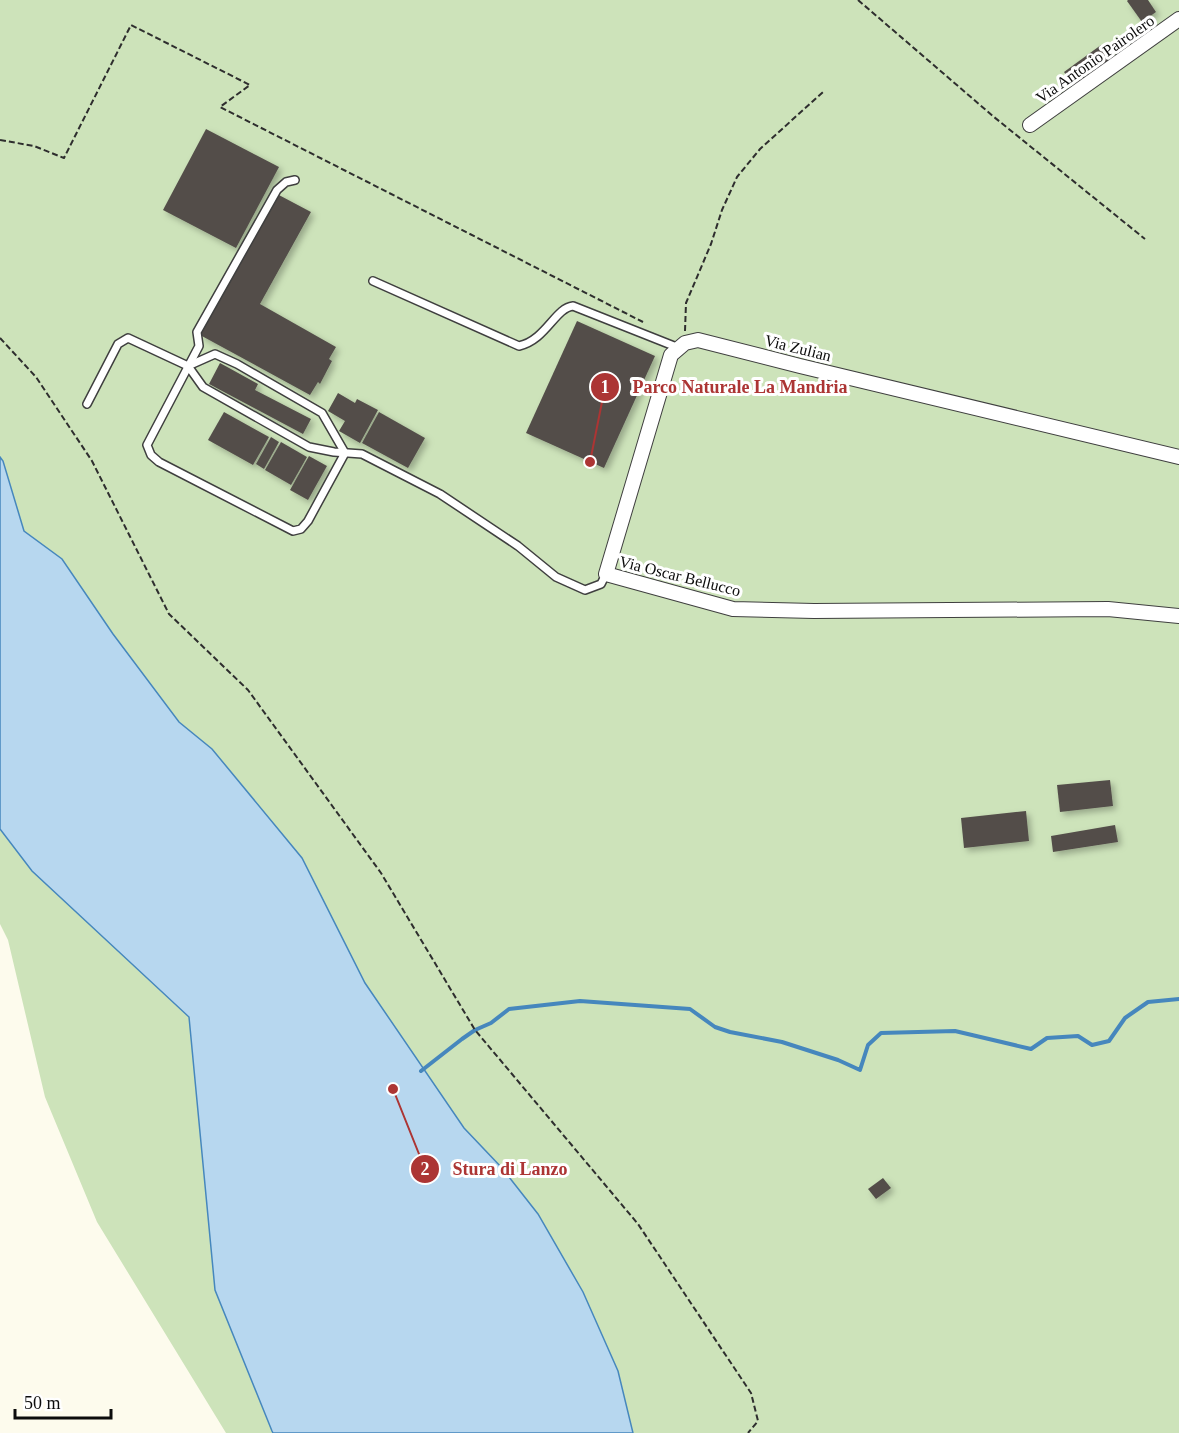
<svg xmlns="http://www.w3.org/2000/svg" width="1179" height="1433" viewBox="0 0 1179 1433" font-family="'Times New Roman',serif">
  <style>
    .green { fill: #cde3ba }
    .water { fill: #b7d7ef; stroke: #4687bd; stroke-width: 1.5 }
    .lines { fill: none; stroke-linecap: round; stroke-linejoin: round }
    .stream { stroke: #4687bd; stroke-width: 4 }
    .building { fill: #534e49; filter: url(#shadow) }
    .lane-casing { stroke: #3f3f3f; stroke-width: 10 }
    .street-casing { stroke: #3f3f3f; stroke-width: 16 }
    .path { stroke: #2e2e2e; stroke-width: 2; stroke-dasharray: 6 3; stroke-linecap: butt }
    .lane { stroke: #fff; stroke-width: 7 }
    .street { stroke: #fff; stroke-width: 14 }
    .labels { text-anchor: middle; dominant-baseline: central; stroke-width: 6; stroke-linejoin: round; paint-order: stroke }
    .street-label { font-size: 16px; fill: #0c0c0c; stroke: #fff }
    .leader { fill: none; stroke: #ac3534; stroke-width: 2 }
    .callout-dot { fill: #ac3534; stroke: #fff; stroke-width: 2 }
    .mark-label { font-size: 18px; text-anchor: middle; font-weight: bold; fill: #fff }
    .callout-label { font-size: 18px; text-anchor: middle; font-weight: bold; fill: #ac3534; stroke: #fff; stroke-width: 6; stroke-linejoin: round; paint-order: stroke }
  </style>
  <defs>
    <filter id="shadow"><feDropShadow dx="3.5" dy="3.5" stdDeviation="3" flood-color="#0004"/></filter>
  </defs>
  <rect width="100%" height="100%" fill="#fdfbed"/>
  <polygon class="green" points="0,0 1179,0 1179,1433 226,1433 97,1222 45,1097 8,940 0,924"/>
  <polygon class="water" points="0,457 3,461 24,531 62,559 113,634 179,722 212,749 302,858 365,983 464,1128 502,1168 538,1214 583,1292 618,1371 633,1433 273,1433 272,1431 215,1290 189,1017 32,871 0,829"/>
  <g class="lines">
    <polyline class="stream" points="421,1071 462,1039 475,1030 491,1023 509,1009 580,1001 690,1009 715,1027 730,1032 782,1042 838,1060 860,1070 868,1045 881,1033 955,1031 1031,1049 1047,1038 1078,1036 1092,1045 1109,1041 1125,1018 1148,1002 1179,999"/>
  </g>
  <g class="building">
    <polygon points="1128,0 1148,0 1156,12 1142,22 1127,1"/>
    <polygon points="1101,45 1111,60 1074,86 1064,72"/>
    <polygon points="206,129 279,167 236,248 163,210"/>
    <polygon points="277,194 311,212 260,304 336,347 329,359 332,361 320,384 318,382 310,395 200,335"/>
    <polygon points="577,321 655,356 604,468 526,433"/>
    <polygon points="220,363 258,384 255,390 311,419 303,434 209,384"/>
    <polygon points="338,393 355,403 357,399 378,410 360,443 339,431 345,421 328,411"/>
    <polygon points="224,412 269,437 253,465 208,440"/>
    <polygon points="379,412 425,438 408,468 362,443"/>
    <polygon points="271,437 279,442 264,469 256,464"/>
    <polygon points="281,442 307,457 291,485 265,470"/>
    <polygon points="309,456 327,466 308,500 290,490"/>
    <polygon points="1110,780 1113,806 1060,812 1057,785"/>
    <polygon points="1026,811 1029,841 964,848 961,818"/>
    <polygon points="1115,825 1118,842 1053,852 1051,836"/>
    <polygon points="883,1178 891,1188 876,1199 868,1189"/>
  </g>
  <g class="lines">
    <defs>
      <g id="lane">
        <polyline points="295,180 286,182 277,190 197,332 199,346 147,445 151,455 159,462 293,531 301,529 308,521 345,453"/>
        <path d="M373 281 519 346C546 340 555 308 573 306L679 348"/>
        <polyline points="188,366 215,354 237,364 322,413 345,453"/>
        <polyline points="87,404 118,344 128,338 188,366 203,387 309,447 334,452 362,454 440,494 518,546 556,577 585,590 601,584 606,574"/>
      </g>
      <g id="street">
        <polyline points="1030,125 1179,19"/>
        <polyline points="1179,457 800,366 698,340 685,343 671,355 606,574 733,609 814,611 1108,609 1179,616"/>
      </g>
    </defs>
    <use href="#lane" class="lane-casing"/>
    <use href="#street" class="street-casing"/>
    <g class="path">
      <polyline points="858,0 994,117 1145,239"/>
      <polyline points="0,140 34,146 64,158 131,25 250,85 220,107 643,322"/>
      <polyline points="685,331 686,303 711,244 722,210 737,177 760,149 823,92"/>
      <polyline points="0,338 36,377 92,461 169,614 248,690 381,873 475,1030 638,1224 751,1393 758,1421 748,1433"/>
    </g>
    <use href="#lane" class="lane"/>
    <use href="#street" class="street"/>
  </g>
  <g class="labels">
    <g class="street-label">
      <text transform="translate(1095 59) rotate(-35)">Via Antonio Pairolero</text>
      <text transform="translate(798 348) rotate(14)">Via Zulian</text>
      <text transform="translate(680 576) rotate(14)">Via Oscar Bellucco</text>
    </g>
  </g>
  <path class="leader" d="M590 462L605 387M393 1089L425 1169"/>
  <g class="callout-dot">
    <circle cx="590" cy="462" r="6"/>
    <circle cx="393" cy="1089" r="6"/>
    <circle cx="605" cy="387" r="15"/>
    <circle cx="425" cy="1169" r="15"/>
  </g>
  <g class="mark-label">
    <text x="605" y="393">1</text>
    <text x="425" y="1175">2</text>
  </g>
  <g class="callout-label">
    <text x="740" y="393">Parco Naturale La Mandria</text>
    <text x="510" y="1175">Stura di Lanzo</text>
  </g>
  <path d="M15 1409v9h96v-9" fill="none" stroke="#0c0c0c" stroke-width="3"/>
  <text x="24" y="1409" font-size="18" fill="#0c0c0c" stroke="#ffffff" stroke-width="4.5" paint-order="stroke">50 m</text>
</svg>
